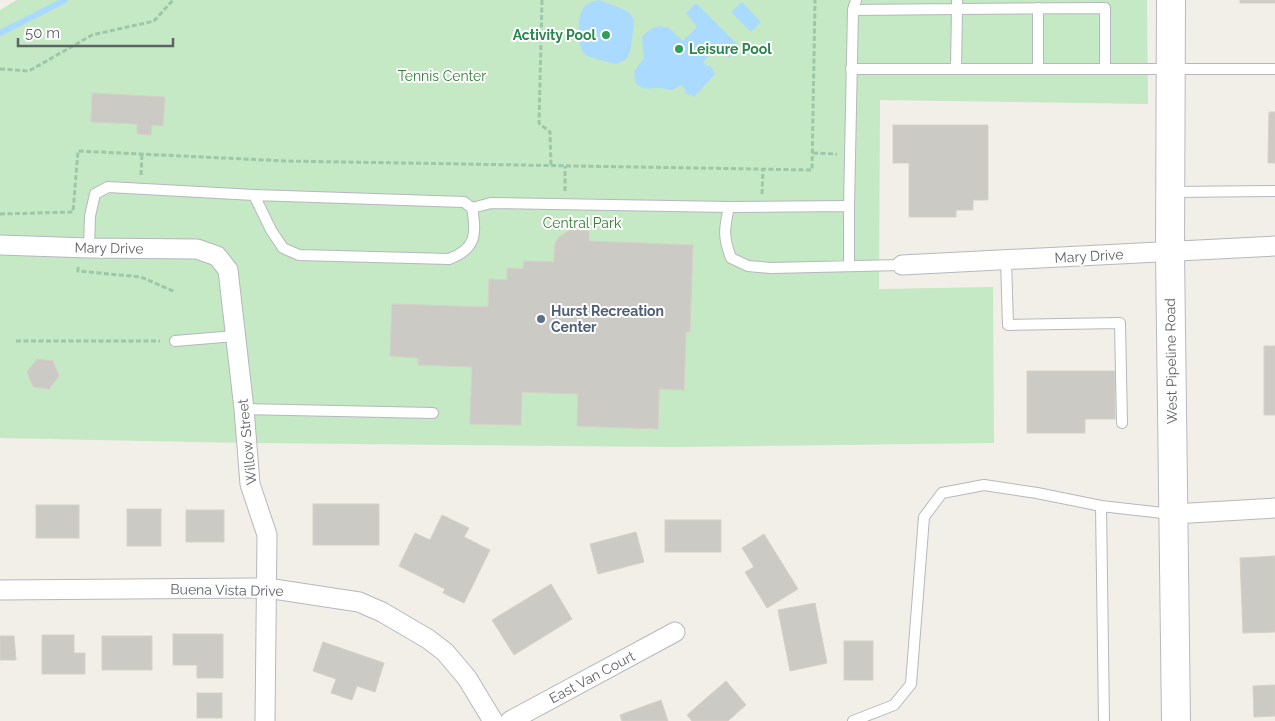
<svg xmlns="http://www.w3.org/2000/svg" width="1275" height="721" viewBox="0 0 1275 721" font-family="Raleway,sans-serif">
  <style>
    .green { fill: #c5e8c5 }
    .water { fill: #aadaff }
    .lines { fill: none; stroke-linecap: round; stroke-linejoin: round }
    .stream { stroke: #aadaff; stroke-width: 6 }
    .building { fill: #cccac5; stroke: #d6d1c6 }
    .service-casing { stroke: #b5b8bc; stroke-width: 12 }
    .minor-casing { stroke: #b5b8bc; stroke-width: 21 }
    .secondary-casing { stroke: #b6babf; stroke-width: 30 }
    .path { stroke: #9cc7a9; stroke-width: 3; stroke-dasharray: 5 2.5; stroke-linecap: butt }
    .service { stroke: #fff; stroke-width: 10 }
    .minor { stroke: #fff; stroke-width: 19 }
    .secondary { stroke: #fff; stroke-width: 28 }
    .leisure-dot { fill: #2e9e5b; stroke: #fff; stroke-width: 2 }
    .service-dot { fill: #5c6f8a; stroke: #fff; stroke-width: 2 }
    .labels { text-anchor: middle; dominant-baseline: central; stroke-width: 4; stroke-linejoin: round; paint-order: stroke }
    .leisure-label { font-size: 14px; font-weight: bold; fill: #27864d; stroke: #fff; text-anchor: end }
    .park-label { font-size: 14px; fill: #348238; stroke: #fff }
    .street-label { font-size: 14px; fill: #5f6368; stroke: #fff }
    .service-label { font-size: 14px; font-weight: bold; fill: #4e5e75; stroke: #fff; text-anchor: start }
  </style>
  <rect width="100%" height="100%" fill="#f1efe8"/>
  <polygon class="green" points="17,0 1147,0 1148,104 880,100 879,289 993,287 994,443 675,447 246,443 0,438 0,10"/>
  <g class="water">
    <path d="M599 0 625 10C637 17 634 26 632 38 631 45 631 52 627 58 624 61 620 62 616 64 612 63 588 57 586 55 576 48 577 16 584 7 588 3 593 1 599 0Z"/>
    <polygon points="742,2 761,22 751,32 731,12"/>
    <path d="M696 3 740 47 729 58 717 47 703 62 708 67 710 65 715 74 694 97 691 94 688 95 685 93 686 90 681 85 672 90C667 89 663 88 659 88 649 88 645 91 636 84L634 72 644 58 642 38 646 33 653 28 660 26 669 28 683 41 697 27 686 13Z"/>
  </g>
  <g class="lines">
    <polyline class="stream" points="0,33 65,0"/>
  </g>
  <g class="building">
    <rect x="1240" y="0" width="35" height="3"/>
    <polygon points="92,93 165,97 163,126 152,125 151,135 137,134 137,124 91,122"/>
    <polygon points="1269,112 1275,112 1275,163 1268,163"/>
    <polygon points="893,125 988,125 988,200 973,200 973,210 956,210 956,217 909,217 909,163 893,163"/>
    <polygon points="570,230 589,231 589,241 693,245 690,332 686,332 684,390 659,389 658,429 577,426 578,394 522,392 521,425 470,424 472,367 418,365 418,358 390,356 392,304 488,307 489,279 507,280 507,268 523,269 524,261 554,262 555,243 559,237"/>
    <rect x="1264" y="346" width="11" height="69"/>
    <polygon points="37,359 53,361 59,376 49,389 33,387 27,372"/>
    <polygon points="1027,371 1115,371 1115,419 1085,419 1085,433 1027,433"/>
    <rect x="313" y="504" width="66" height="41"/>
    <rect x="36" y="505" width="43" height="33"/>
    <rect x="127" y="509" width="34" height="37"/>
    <rect x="186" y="510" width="38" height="32"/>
    <polygon points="442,515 469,528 464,537 490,550 464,603 443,593 445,589 399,566 415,533 430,540"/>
    <rect x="665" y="520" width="56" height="32"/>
    <polygon points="636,532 644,562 598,574 590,544"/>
    <polygon points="764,534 798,589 767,608 745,572 754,567 742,548"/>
    <polygon points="1275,556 1275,632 1243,633 1240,558"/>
    <polygon points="551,584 572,619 514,655 492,620"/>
    <polygon points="815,603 827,663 790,671 778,610"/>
    <polygon points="173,634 223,634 223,678 197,678 197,665 173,665"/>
    <polygon points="42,635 74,635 74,653 85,653 85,674 42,674"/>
    <polygon points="0,636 14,636 16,660 0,660"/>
    <rect x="102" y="636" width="50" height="34"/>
    <rect x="844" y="641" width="29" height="39"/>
    <polygon points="323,642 384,663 375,692 357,686 352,700 331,693 336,679 313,671"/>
    <polygon points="726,681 746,705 728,721 692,721 687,715"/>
    <polygon points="1275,685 1275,716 1254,717 1253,686"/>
    <rect x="197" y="693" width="25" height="25"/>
    <polygon points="661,700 668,721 622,721 620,715"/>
  </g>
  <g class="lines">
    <defs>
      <g id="service">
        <polyline points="1038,8 1038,69"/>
        <polyline points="853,10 957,9 957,0"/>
        <polyline points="851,69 956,69 957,9 1105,8 1105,68"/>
        <polyline points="956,69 1275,69"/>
        <polyline points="1171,192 1275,191"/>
        <polyline points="849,206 853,10 856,0"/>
        <polyline points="472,208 491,203 729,207"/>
        <path d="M89 248 90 216 95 194 108 187 254 195 464 202 472 208C477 234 476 249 449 259L299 255 283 248 271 230 254 195"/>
        <polyline points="1006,260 1008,325 1120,323 1122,423"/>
        <path d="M849 266V206L729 207C724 229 723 237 731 258L748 266 771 268 902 265"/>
        <polyline points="175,341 235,336"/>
        <polyline points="244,409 433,413"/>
        <polyline points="1101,506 1104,721"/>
        <polyline points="853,721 894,705 911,684 924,517 942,493 984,485 1037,493 1101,506 1172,514"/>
      </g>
      <g id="minor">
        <polyline points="0,245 89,248 197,249 217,256 228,270 244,409 250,484 267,535 265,721"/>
        <polyline points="902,265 1275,246"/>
        <polyline points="1173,514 1275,508"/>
        <polyline points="0,590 267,588 359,602 382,612 428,639 445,652 467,678 493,721"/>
        <polyline points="510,721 675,632"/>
      </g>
      <polyline id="secondary" points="1171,0 1170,252 1176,721"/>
    </defs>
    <use href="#service" class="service-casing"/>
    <use href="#minor" class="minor-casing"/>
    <use href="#secondary" class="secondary-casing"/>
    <g class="path">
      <polyline points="542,0 539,123 550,132 551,166"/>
      <polyline points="0,69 29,71 92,35 154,21 173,0"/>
      <polyline points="813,153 837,154"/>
      <polyline points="141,175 142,153"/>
      <polyline points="565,191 565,166"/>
      <polyline points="762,194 763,169"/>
      <polyline points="0,214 73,212 78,151 286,161 812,170 815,0"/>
      <polyline points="78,267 78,271 141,277 175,292"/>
      <polyline points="16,341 160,341"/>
    </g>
    <use href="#service" class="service"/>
    <use href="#minor" class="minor"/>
    <use href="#secondary" class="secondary"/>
  </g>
  <g class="leisure-dot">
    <circle cx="606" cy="35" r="5"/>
    <circle cx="679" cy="49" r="5"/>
  </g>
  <circle class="service-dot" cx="541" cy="319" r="5"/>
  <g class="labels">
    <g class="leisure-label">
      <text x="596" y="35">Activity Pool</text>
      <text x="689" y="49" text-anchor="start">Leisure Pool</text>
    </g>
    <g class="park-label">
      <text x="442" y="76">Tennis Center</text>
      <text x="582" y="223">Central Park</text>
    </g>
    <g class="street-label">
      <text transform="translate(109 248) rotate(1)">Mary Drive</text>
      <text transform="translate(1089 256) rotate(-3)">Mary Drive</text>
      <text transform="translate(1171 361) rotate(-91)">West Pipeline Road</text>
      <text transform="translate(247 442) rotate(-96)">Willow Street</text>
      <text transform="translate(227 590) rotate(1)">Buena Vista Drive</text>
      <text transform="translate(592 677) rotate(-28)">East Van Court</text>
    </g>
    <g class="service-label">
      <text x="551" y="311">Hurst Recreation<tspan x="551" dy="16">Center</tspan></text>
    </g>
  </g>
  <path d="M18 38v8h155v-8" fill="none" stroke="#5f6368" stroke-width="2.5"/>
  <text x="25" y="38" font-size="15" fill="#5f6368" stroke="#ffffff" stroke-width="4" paint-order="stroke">50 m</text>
</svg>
